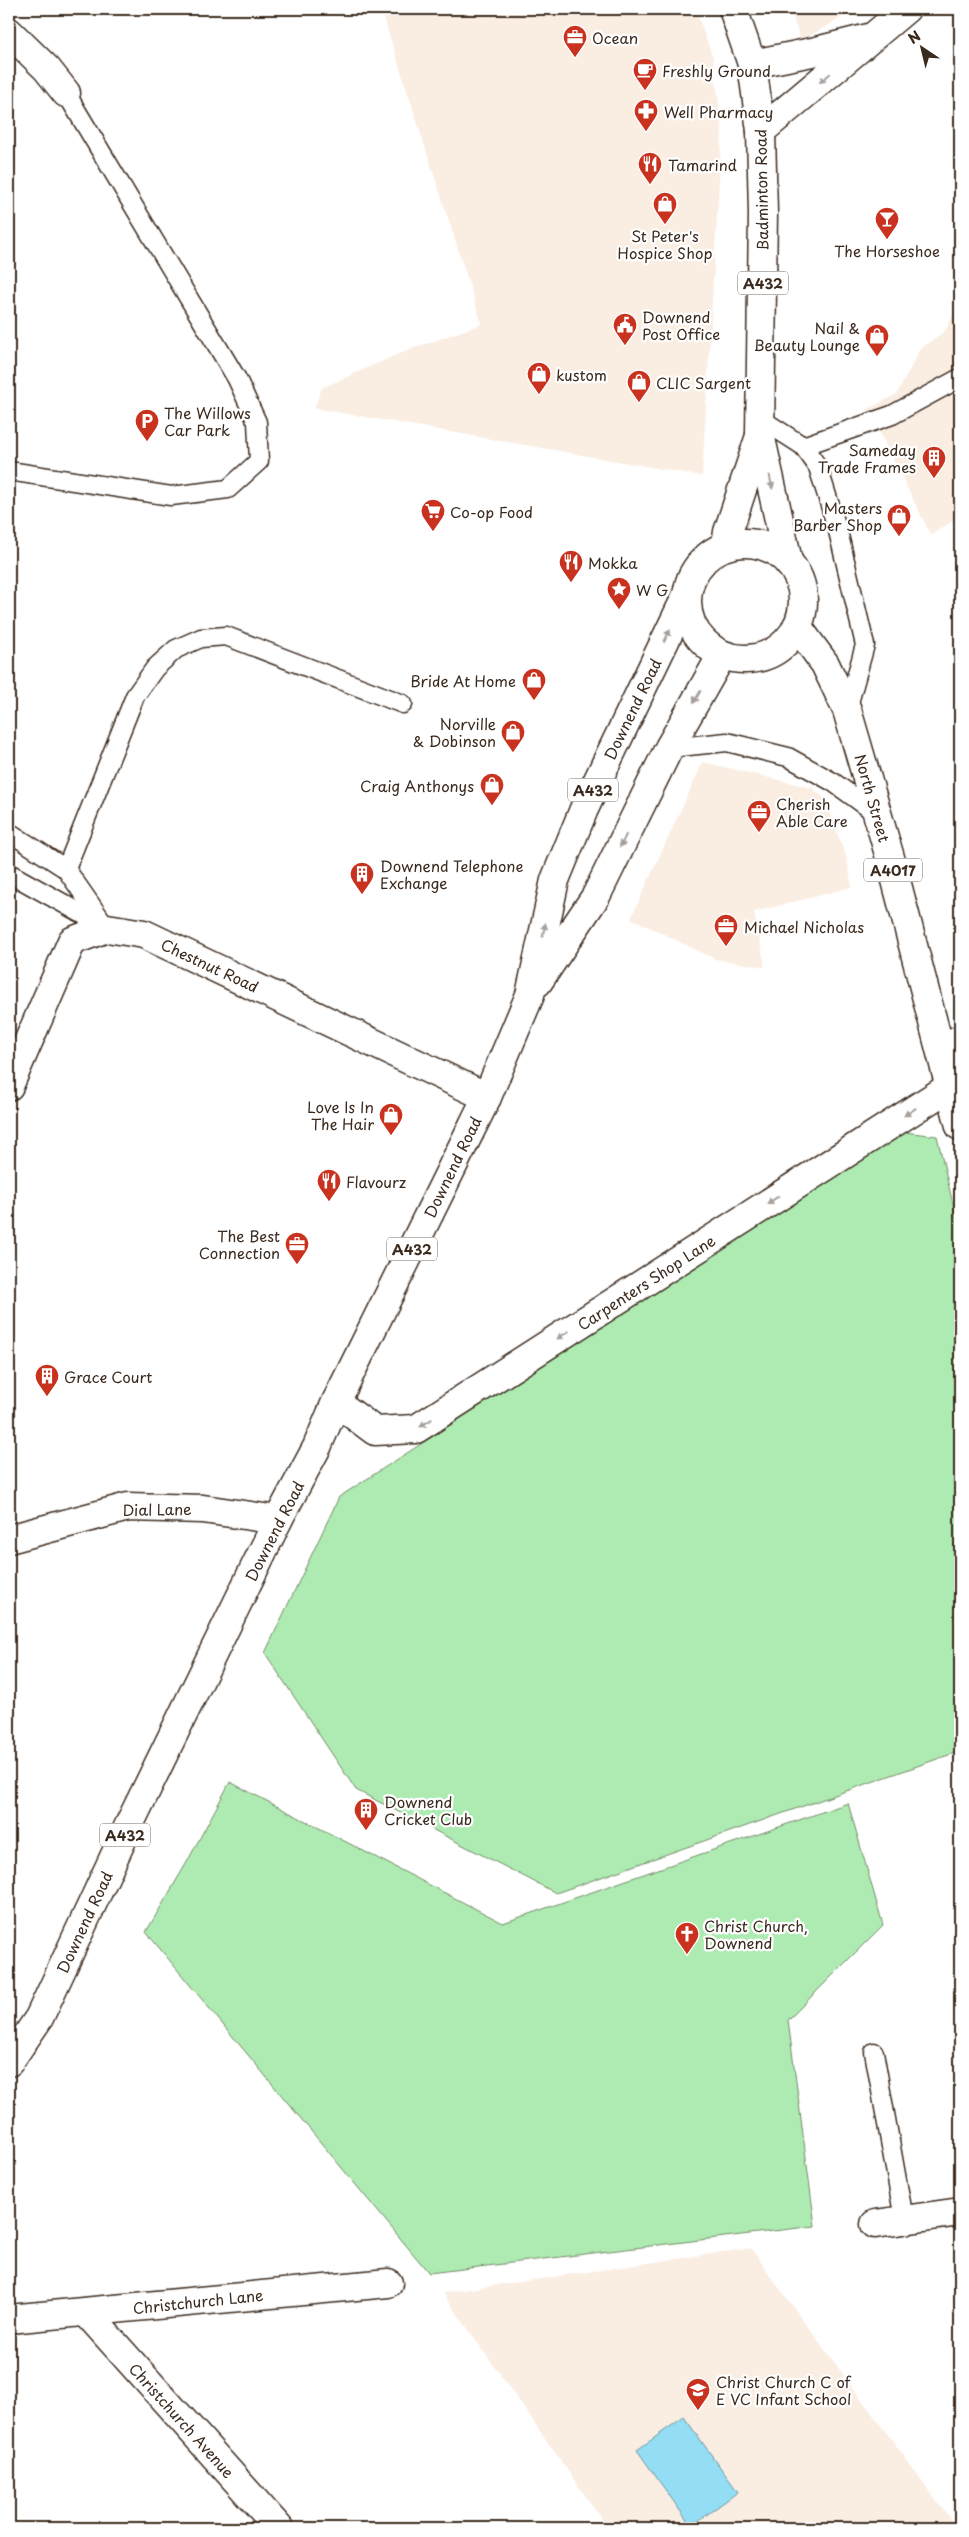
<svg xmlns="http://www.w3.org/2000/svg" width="969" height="2537" viewBox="0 0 969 2537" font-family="'Playpen Sans',sans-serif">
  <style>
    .built { fill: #faede2 }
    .green { fill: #aeebb2; stroke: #748a68 }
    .water { fill: #93def4; stroke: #70969e }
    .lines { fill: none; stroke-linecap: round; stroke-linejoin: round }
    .service-casing { stroke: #3b2a1e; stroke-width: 21 }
    .minor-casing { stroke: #3b2a1e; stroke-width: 31 }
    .tertiary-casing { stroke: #3b2a1e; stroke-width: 31 }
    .primary-casing { stroke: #3b2a1e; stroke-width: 31 }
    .service { stroke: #fff; stroke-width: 18 }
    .minor { stroke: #fff; stroke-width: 28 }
    .tertiary { stroke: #fff; stroke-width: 28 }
    .primary { stroke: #fff; stroke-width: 28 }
    .oneway { fill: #a79f9a }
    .labels { text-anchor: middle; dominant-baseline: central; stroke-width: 4.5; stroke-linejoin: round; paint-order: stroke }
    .shield { fill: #fff; stroke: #766a62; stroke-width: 1 }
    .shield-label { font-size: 14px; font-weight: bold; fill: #3b2a1e }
    .poi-label { font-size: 15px; fill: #3b2a1e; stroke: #fff; text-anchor: start }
    .street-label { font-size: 15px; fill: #3b2a1e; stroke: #fff }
  </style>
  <rect width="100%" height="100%" fill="#fff"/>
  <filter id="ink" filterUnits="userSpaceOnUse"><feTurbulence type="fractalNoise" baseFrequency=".02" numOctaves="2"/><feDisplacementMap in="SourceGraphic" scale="10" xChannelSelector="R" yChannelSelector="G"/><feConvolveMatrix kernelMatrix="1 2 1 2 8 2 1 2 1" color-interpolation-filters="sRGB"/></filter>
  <g filter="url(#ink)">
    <g class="built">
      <polygon points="381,9 695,9 713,58 722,128 702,476 314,408 322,388 403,352 482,324"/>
      <polygon points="790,9 856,9 801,41"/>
      <polygon points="960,300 960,516 931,535 868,409 897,394 920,349 945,331"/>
      <polygon points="703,762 812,788 823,797 846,856 852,887 754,912 765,967 715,959 631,918"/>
      <polygon points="751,2248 777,2285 957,2528 608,2528 443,2293"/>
    </g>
    <g class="green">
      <polygon points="904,1132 937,1136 960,1234 960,1751 556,1893 356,1790 265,1653 339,1497"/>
      <polygon points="230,1782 503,1923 848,1803 883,1925 788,2020 815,2226 429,2273 146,1932 186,1864"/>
    </g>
    <polygon class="water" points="684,2417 738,2492 691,2526 637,2450"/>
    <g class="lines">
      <defs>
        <g id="service">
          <polyline points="761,419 803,446 818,467 838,531 865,645 847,710"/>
          <polyline points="803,446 892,415 960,378"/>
          <polyline points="9,471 171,496 228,489 259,461 257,422 237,379 66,93"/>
          <polyline points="669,748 727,742 788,757 833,782 877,814"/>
          <polyline points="9,832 66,869 107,928"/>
          <polyline points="66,869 135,696 155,668 176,649 201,638 226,636 403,704"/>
          <polyline points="9,873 102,925"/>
          <polyline points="874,2052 904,2219"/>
        </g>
        <g id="minor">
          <polyline points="9,32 47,69 66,93"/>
          <polyline points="9,1086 72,941 107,928 144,934 487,1097"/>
          <polyline points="336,1402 375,1431 416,1429 951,1086"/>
          <polyline points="9,1539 128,1507 203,1509 278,1520"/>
          <polyline points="875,2224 960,2212"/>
          <polyline points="86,2312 279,2528"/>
          <polyline points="9,2319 388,2283"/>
        </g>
        <g id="tertiary">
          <polyline points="752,64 812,52 868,38"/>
          <polyline points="761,131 906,9"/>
          <polyline points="942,1048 960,1039"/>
        </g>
        <g id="primary">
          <polyline points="733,9 752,64 761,131 763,213 760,434 788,561"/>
          <circle cx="745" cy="601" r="58"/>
          <polyline points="726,545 728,532 760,436"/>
          <polyline points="797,626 825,664 847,710 891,861 960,1126"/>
          <polyline points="538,982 596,896 669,748 722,655"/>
          <polyline points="9,2062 39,2018 129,1825 278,1520 317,1447 336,1402 487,1097 530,995 555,880 584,809 686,597"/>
        </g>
      </defs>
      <use href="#service" class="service-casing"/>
      <use href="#minor" class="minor-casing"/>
      <use href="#tertiary" class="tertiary-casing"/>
      <use href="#primary" class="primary-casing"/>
      <use href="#service" class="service"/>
      <use href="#minor" class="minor"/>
      <use href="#tertiary" class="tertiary"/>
      <use href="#primary" class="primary"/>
    </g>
    <defs><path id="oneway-solid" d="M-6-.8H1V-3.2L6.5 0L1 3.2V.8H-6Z" transform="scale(1.25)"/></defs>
    <g class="oneway">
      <use href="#oneway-solid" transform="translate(825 78) rotate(140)"/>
      <use href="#oneway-solid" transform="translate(771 482) rotate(78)"/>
      <use href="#oneway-solid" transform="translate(667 636) rotate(-64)"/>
      <use href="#oneway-solid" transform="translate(697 697) rotate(120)"/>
      <use href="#oneway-solid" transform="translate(623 841) rotate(116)"/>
      <use href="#oneway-solid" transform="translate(544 930) rotate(-78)"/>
      <use href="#oneway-solid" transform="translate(910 1112) rotate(147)"/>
      <use href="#oneway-solid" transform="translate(773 1200) rotate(147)"/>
      <use href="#oneway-solid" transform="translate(563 1335) rotate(147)"/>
      <use href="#oneway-solid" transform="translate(426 1423) rotate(147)"/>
    </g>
  </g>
  <defs>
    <symbol id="office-pin" viewBox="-11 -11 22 30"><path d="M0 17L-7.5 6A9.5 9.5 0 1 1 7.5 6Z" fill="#c8321e" stroke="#fff"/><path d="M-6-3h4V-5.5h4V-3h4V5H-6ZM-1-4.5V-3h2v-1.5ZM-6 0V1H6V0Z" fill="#fff"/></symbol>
    <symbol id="cafe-pin" viewBox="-11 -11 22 30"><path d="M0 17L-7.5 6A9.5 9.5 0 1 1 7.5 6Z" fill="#c8321e" stroke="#fff"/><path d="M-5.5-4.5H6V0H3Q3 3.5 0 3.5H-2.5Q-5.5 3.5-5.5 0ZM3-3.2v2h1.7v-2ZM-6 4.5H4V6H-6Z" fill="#fff"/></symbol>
    <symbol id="pharmacy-pin" viewBox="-11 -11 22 30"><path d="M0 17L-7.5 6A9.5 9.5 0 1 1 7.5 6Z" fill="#c8321e" stroke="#fff"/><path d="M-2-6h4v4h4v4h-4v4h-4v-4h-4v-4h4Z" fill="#fff"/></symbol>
    <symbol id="restaurant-pin" viewBox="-11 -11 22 30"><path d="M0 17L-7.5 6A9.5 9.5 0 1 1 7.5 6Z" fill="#c8321e" stroke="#fff"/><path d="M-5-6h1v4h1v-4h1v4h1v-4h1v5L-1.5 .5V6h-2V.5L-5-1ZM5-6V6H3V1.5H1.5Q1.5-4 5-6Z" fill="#fff"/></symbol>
    <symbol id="shop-pin" viewBox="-11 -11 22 30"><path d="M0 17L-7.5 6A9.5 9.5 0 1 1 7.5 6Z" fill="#c8321e" stroke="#fff"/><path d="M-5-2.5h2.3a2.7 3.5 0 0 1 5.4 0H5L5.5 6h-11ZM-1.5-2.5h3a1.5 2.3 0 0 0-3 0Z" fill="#fff"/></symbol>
    <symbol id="bar-pin" viewBox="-11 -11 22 30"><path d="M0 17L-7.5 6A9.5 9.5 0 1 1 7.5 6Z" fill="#c8321e" stroke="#fff"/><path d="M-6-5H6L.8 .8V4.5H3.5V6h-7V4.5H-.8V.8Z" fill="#fff"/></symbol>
    <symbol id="civic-pin" viewBox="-11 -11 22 30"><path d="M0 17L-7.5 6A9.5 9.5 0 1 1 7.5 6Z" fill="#c8321e" stroke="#fff"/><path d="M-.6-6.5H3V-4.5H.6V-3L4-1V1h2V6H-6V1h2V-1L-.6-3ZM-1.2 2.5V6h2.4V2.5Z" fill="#fff"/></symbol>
    <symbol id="parking-pin" viewBox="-11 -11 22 30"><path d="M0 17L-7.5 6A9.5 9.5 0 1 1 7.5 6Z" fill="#c8321e" stroke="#fff"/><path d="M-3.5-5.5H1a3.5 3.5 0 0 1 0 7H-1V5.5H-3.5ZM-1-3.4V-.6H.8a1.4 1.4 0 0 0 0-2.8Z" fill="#fff"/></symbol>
    <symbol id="building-pin" viewBox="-11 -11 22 30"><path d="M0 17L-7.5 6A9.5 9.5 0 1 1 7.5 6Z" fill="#c8321e" stroke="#fff"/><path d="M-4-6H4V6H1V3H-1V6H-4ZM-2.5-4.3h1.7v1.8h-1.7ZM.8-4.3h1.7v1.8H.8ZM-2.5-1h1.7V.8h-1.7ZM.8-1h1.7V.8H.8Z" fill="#fff"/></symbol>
    <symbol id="supermarket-pin" viewBox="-11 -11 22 30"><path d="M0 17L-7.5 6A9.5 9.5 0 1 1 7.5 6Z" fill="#c8321e" stroke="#fff"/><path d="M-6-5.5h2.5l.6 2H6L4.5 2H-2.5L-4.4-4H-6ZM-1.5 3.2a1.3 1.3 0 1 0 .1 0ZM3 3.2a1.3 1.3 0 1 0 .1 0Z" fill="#fff"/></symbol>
    <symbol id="sight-pin" viewBox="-11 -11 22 30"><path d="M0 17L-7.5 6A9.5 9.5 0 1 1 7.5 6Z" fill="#c8321e" stroke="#fff"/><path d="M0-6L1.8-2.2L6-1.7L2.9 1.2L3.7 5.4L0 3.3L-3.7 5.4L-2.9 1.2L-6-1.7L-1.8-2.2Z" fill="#fff"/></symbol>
    <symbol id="church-pin" viewBox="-11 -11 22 30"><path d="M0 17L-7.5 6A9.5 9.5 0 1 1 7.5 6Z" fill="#c8321e" stroke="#fff"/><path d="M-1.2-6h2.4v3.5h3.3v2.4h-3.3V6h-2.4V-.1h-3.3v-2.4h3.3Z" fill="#fff"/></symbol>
    <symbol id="school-pin" viewBox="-11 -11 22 30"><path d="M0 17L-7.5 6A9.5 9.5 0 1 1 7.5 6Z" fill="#c8321e" stroke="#fff"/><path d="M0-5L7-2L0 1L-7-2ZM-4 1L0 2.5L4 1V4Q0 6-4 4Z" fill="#fff"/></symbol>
  </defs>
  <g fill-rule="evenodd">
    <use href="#office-pin" x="561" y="23" width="28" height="38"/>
    <use href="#cafe-pin" x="631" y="56" width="28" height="38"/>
    <use href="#pharmacy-pin" x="632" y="97" width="28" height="38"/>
    <use href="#restaurant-pin" x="636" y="150" width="28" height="38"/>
    <use href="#shop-pin" x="651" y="190" width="28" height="38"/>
    <use href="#bar-pin" x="873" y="205" width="28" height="38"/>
    <use href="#civic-pin" x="611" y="311" width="28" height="38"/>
    <use href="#shop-pin" x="863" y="322" width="28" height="38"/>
    <use href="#shop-pin" x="525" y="360" width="28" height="38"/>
    <use href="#shop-pin" x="625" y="368" width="28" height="38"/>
    <use href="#parking-pin" x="133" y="407" width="28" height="38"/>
    <use href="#building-pin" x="920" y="444" width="28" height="38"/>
    <use href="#supermarket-pin" x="419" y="497" width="28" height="38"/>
    <use href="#shop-pin" x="885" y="502" width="28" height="38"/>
    <use href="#restaurant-pin" x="557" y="548" width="28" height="38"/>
    <use href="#sight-pin" x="605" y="575" width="28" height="38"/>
    <use href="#shop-pin" x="520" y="666" width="28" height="38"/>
    <use href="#shop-pin" x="499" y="718" width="28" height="38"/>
    <use href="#shop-pin" x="478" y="771" width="28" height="38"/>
    <use href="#office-pin" x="745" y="798" width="28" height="38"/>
    <use href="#building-pin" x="348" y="860" width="28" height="38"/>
    <use href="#office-pin" x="712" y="912" width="28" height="38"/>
    <use href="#shop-pin" x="377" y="1101" width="28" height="38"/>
    <use href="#restaurant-pin" x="315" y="1167" width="28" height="38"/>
    <use href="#office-pin" x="283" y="1230" width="28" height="38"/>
    <use href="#building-pin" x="33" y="1362" width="28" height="38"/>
    <use href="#building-pin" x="352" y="1796" width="28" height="38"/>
    <use href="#church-pin" x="673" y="1920" width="28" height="38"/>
    <use href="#school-pin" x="684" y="2376" width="28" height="38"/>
  </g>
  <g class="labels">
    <g class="shield">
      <rect x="738" y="271.5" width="50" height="23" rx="4"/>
      <rect x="568" y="778.5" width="50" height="23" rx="4"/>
      <rect x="864" y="858.5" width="58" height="23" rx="4"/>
      <rect x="387" y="1237.5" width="50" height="23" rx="4"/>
      <rect x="100" y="1823.5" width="50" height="23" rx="4"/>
    </g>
    <g class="shield-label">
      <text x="763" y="283">A432</text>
      <text x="593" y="790">A432</text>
      <text x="893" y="870">A4017</text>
      <text x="412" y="1249">A432</text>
      <text x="125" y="1835">A432</text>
    </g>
    <g class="poi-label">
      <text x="592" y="37">Ocean</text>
      <text x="662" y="70">Freshly Ground</text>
      <text x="664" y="111">Well Pharmacy</text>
      <text x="668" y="164">Tamarind</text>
      <text x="665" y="235" text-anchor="middle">St Peter's<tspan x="665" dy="17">Hospice Shop</tspan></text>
      <text x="887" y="250" text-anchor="middle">The Horseshoe</text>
      <text x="642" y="316">Downend<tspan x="642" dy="17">Post Office</tspan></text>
      <text x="860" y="327" text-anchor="end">Nail &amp;<tspan x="860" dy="17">Beauty Lounge</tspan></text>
      <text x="556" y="374">kustom</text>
      <text x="656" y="382">CLIC Sargent</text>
      <text x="164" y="412">The Willows<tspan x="164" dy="17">Car Park</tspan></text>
      <text x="916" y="449" text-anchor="end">Sameday<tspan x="916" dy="17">Trade Frames</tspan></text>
      <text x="882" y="507" text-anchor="end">Masters<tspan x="882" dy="17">Barber Shop</tspan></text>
      <text x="450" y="511">Co-op Food</text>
      <text x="588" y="562">Mokka</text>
      <text x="636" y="589">W G</text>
      <text x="516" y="680" text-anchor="end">Bride At Home</text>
      <text x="496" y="723" text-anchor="end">Norville<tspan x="496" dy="17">&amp; Dobinson</tspan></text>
      <text x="474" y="785" text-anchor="end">Craig Anthonys</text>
      <text x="776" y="803">Cherish<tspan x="776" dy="17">Able Care</tspan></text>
      <text x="380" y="865">Downend Telephone<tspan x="380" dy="17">Exchange</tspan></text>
      <text x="744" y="926">Michael Nicholas</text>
      <text x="374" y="1106" text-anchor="end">Love Is In<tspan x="374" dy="17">The Hair</tspan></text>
      <text x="346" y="1181">Flavourz</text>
      <text x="280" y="1235" text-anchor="end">The Best<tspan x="280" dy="17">Connection</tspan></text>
      <text x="64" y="1376">Grace Court</text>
      <text x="384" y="1801">Downend<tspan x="384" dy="17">Cricket Club</tspan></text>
      <text x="704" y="1925">Christ Church,<tspan x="704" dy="17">Downend</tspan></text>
      <text x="716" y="2381">Christ Church C of<tspan x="716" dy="17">E VC Infant School</tspan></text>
    </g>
    <g class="street-label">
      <text transform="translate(761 190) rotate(-91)">Badminton Road</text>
      <text transform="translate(632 709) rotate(-64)">Downend Road</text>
      <text transform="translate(873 798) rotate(74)">North Street</text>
      <text transform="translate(210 965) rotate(25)">Chestnut Road</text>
      <text transform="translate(452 1167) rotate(-64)">Downend Road</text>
      <text transform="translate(646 1282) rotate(-33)">Carpenters Shop Lane</text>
      <text transform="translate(157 1509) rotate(-1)">Dial Lane</text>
      <text transform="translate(274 1531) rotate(-63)">Downend Road</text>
      <text transform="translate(84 1922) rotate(-65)">Downend Road</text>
      <text transform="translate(198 2301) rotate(-6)">Christchurch Lane</text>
      <text transform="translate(182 2420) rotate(48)">Christchurch Avenue</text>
    </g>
  </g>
  <rect width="969" height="2537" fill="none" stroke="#fff" stroke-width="30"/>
  <rect x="15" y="15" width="939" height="2507" fill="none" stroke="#3b2a1e" stroke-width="2" filter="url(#ink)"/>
  <g transform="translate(922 48) rotate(325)" stroke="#ffffff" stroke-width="4" paint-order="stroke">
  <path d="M0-4L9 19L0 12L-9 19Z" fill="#3b2a1e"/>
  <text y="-8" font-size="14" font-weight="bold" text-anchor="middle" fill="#3b2a1e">N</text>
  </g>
</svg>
